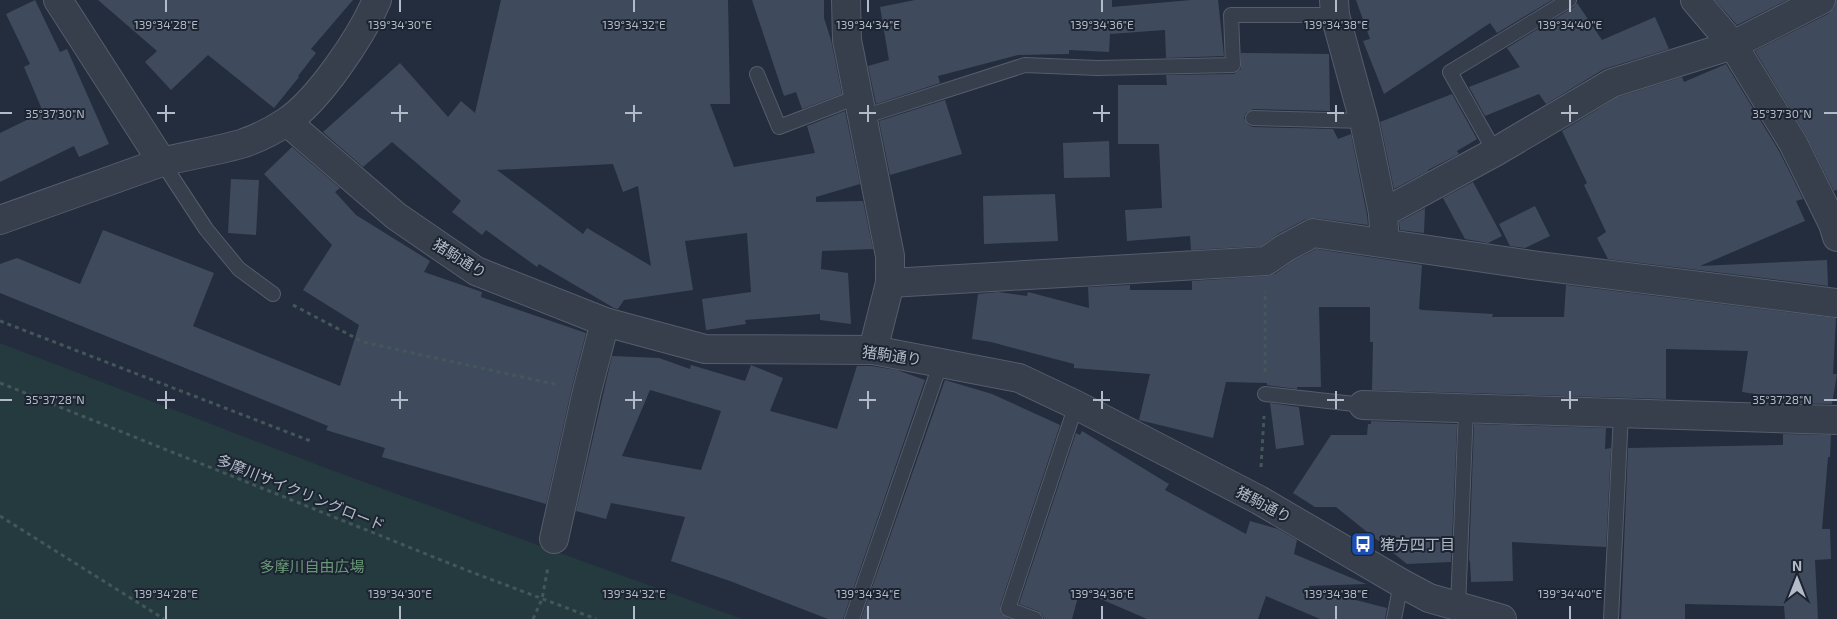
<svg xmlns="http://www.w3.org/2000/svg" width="1837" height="619" viewBox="0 0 1837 619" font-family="'Exo 2','Noto Sans JP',sans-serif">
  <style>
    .green { fill: #253a3e }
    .building { fill: #3f4b5c; fill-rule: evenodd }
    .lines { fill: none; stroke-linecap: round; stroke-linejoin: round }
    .service-casing { stroke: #555d6b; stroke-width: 16 }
    .minor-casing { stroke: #555d6b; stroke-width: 30 }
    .tertiary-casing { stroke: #555d6b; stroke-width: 30 }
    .path { stroke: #43575b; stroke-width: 3; stroke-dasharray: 4 4; stroke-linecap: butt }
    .service { stroke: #373f4d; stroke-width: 14 }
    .minor { stroke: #373f4d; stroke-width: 28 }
    .tertiary { stroke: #373f4d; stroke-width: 28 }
    .ticks { fill: none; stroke: #b3bac8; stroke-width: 2 }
    .labels { text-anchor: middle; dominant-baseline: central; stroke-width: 4; stroke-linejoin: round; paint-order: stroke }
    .street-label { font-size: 15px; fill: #b3bac8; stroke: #1c2432 }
    .poi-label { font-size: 15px; fill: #b3bac8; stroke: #1c2432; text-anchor: start }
    .park-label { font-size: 15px; fill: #6a9977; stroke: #1c2432 }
    .ticks-label { font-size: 12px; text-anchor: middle; fill: #b3bac8; stroke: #1c2432; stroke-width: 4; stroke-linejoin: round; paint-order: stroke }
  </style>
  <rect width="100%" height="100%" fill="#232d3d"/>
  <polygon class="green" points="0,343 331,470 742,619 0,619"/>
  <g class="building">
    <polygon points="35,0 60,52 67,49 109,144 79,157 74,146 0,182 0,133 43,112 24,67 30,64 6,14"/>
    <polygon points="98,0 353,0 311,49 316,53 298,76 299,77 274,108 208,55 171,90 145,62 157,51"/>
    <path d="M501 0H728L730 104H710L734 167 815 153 807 126 845 111 860 184 816 197V202L863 201 873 249 822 251 821 269 848 273 851 324 820 320V314L745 320 746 324 706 330 702 299 751 292 747 233 685 241 693 290 624 300 618 309 614 308 539 264 537 267 486 230 482 235 452 212 461 201 392 142 363 167 323 132 400 63 448 117 461 101 475 113ZM613 164 623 192 638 186 651 266 587 228 583 234 497 170Z"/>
    <polygon points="752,0 824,0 824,18 831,40 842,94 802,109 796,92 784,96"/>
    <polygon points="915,0 1112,0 1112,7 1191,0 1218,0 1224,56 1166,58 1165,30 1110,34 1109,52 1069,50 1069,54 1018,55 938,76 940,83 876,104 868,66 889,60 880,7"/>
    <polygon points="1356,0 1552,0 1497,33 1490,23 1384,94 1363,41 1370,39"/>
    <polygon points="1715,0 1787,0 1737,25"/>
    <polygon points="1836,0 1837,0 1837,190 1834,191 1806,135 1755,51 1828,14 1834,8"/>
    <polygon points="1577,3 1602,40 1655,17 1669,49 1604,69 1546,104 1539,94 1485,116 1469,87 1520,67 1507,48 1574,7"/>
    <polygon points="1241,53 1329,54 1330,111 1253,109 1246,113 1244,118 1248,125 1253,127 1333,129 1338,139 1351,134 1367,215 1368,225 1315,218 1306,219 1278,234 1261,246 1191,250 1190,236 1127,241 1125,210 1162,208 1159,144 1118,144 1118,85 1167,85 1166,75 1234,74 1241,69"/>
    <polygon points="1726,64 1779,151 1803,199 1796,201 1805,221 1700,266 1827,260 1828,286 1608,259 1597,238 1606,232 1584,185 1587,183 1562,131 1618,97 1682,77 1684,82"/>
    <polygon points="1452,94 1477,139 1457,151 1459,154 1428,170 1428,169 1428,171 1394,189 1380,122"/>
    <polygon points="945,100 962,154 890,175 879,121"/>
    <polygon points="1109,141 1110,177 1064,178 1063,143"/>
    <polygon points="292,147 340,188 335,192 356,215 430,261 424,272 482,292 481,297 586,333 572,387 546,504 382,457 385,448 326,430 328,426 0,293 0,264 17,258 80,284 103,230 214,273 193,326 340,386 359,325 303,290 332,245 264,174"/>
    <polygon points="231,179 259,180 256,235 228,233"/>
    <polygon points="1473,182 1502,236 1488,243 1465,239 1443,198"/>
    <polygon points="1055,194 1058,241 984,244 983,196"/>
    <polygon points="1535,206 1550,236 1525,248 1510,246 1499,224"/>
    <polygon points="1425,208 1424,233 1400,230 1399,222"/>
    <polygon points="1316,249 1422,265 1419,309 1422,310 1493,314 1492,317 1564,317 1566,285 1836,318 1833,374 1837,374 1832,404 1784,403 1784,398 1742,392 1748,351 1666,349 1666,399 1372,390 1373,342 1370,342 1370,307 1319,307 1321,387 1297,387 1297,389 1267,385 1267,383 1226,382 1213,438 1139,420 1150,374 1074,368 1074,364 991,342 972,339 978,294 998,292 1027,296 1028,292 1089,308 1088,287 1130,285 1130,290 1192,290 1192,281 1267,276 1275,274 1293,261"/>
    <path d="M612 356 659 358 690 369 691 365 745 381 751 365 783 378 770 411 837 429 857 366H871L897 370 925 380 843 619H828L730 581 671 561 685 517 611 503 606 519 576 511ZM650 390 721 411 701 470 622 456Z"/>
    <polygon points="945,380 992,394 1060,425 1000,606 1001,614 1010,619 861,619"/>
    <polygon points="1270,403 1299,407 1304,445 1276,449"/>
    <polygon points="1371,421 1457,424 1451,562 1407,564 1336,507 1315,507 1293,493 1331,435 1367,435 1368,424 1371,424"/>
    <polygon points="1474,424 1606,428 1605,449 1611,448 1606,547 1512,542 1513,581 1471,582 1470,560 1469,561"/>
    <polygon points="1082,431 1169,484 1165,490 1246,534 1250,521 1278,529 1297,540 1294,554 1366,584 1309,586 1309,588 1387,608 1385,619 1320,619 1266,596 1258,619 1147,619 1080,590 1072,619 1044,619 1042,614 1038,611 1019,604 1076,433 1080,435"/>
    <polygon points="1783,434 1831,435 1830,457 1828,457 1822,529 1830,529 1831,559 1815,560 1818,619 1785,619 1784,606 1685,604 1685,619 1621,619 1628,448 1783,445"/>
  </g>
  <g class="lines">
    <defs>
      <g id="service">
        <polyline points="757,74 779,127 857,97"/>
        <polyline points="863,117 1025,65 1097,68 1233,65 1231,15 1335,15"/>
        <polyline points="1253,118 1364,121"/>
        <polyline points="1495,152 1450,72 1569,0"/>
        <polyline points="162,162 206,229 239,269 273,294"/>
        <polyline points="1265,394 1363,405"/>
        <polyline points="1458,607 1466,408"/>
        <polyline points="852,619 941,362"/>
        <polyline points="1035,619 1008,609 1076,405"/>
        <polyline points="1394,619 1401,583"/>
        <polyline points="1611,619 1621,414"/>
      </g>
      <g id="minor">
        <polyline points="846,0 847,40 890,256 890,283 873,350"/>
        <polyline points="1334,0 1335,15 1364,121 1383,213 1384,230"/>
        <polyline points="1695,0 1733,45 1793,143 1833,224 1837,237"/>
        <polyline points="1383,213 1495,152 1612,83 1733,45 1821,0"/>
        <polyline points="0,220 162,162"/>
        <polyline points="890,283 1266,261 1285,248 1313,233 1539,266 1837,303"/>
        <polyline points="1363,405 1837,420"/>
        <polyline points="554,539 587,391 605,322"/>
      </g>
      <g id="tertiary">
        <path d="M58 0 162 162C189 155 218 151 244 143 258 138 274 130 286 122 319 100 361 37 377 0"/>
        <polyline points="287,122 396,216 476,271 605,322 705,349 873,350 1019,378 1076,405 1259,500 1401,583 1429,598 1502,619"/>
      </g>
    </defs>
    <use href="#service" class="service-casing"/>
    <use href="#minor" class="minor-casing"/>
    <use href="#tertiary" class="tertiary-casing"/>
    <g class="path">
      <polyline points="293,305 363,342 558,385"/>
      <polyline points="0,321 313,442"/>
      <polyline points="1265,372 1265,291"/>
      <polyline points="0,383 466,570 596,619"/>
      <polyline points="1261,467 1264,416"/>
      <polyline points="0,516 164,619"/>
      <polyline points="533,619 542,599 548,567"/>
    </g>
    <use href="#service" class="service"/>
    <use href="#minor" class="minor"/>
    <use href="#tertiary" class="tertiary"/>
  </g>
  <path class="ticks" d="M166 0V12M400 0V12M634 0V12M868 0V12M1102 0V12M1336 0V12M1570 0V12M166 105V122M400 105V122M634 105V122M868 105V122M1102 105V122M1336 105V122M1570 105V122M0 113H12M157 113H175M391 113H408M625 113H642M859 113H876M1093 113H1110M1327 113H1344M1561 113H1578M1824 113H1837M166 391V409M400 391V409M634 391V409M868 391V409M1102 391V409M1336 391V409M1570 391V409M0 400H12M157 400H175M391 400H408M625 400H642M859 400H876M1093 400H1110M1327 400H1344M1561 400H1578M1824 400H1837M166 606V619M400 606V619M634 606V619M868 606V619M1102 606V619M1336 606V619M1570 606V619"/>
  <defs>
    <symbol id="bus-square" viewBox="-11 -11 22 22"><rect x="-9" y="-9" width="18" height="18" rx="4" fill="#1a4fb4" stroke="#1c2432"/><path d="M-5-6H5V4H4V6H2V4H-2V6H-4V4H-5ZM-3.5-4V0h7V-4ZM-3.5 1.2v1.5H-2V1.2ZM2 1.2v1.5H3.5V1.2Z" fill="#fff"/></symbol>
  </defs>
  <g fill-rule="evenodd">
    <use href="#bus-square" x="1349" y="530" width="28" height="28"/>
  </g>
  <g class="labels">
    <g class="street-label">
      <text transform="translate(460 258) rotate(32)">猪駒通り</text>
      <text transform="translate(892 355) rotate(8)">猪駒通り</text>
      <text transform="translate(301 492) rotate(22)">多摩川サイクリングロード</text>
      <text transform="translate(1264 504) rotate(28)">猪駒通り</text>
    </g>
    <g class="poi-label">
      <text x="1380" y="544">猪方四丁目</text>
    </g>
    <g class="park-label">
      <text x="312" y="566">多摩川自由広場</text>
    </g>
  </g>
  <g class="ticks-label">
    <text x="166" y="29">139°34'28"E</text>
    <text x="400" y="29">139°34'30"E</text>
    <text x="634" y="29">139°34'32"E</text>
    <text x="868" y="29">139°34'34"E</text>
    <text x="1102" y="29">139°34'36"E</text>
    <text x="1336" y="29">139°34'38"E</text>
    <text x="1570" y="29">139°34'40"E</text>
    <text x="55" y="118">35°37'30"N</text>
    <text x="1782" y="118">35°37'30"N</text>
    <text x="55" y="404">35°37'28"N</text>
    <text x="1782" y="404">35°37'28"N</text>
    <text x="166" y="598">139°34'28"E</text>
    <text x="400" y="598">139°34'30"E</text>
    <text x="634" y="598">139°34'32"E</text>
    <text x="868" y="598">139°34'34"E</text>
    <text x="1102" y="598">139°34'36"E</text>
    <text x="1336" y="598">139°34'38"E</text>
    <text x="1570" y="598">139°34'40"E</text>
  </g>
  <g transform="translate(1797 579)" stroke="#1c2432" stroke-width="4" paint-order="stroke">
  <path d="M0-4L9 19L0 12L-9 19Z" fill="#b3bac8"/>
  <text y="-8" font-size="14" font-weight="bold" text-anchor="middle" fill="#b3bac8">N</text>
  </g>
</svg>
